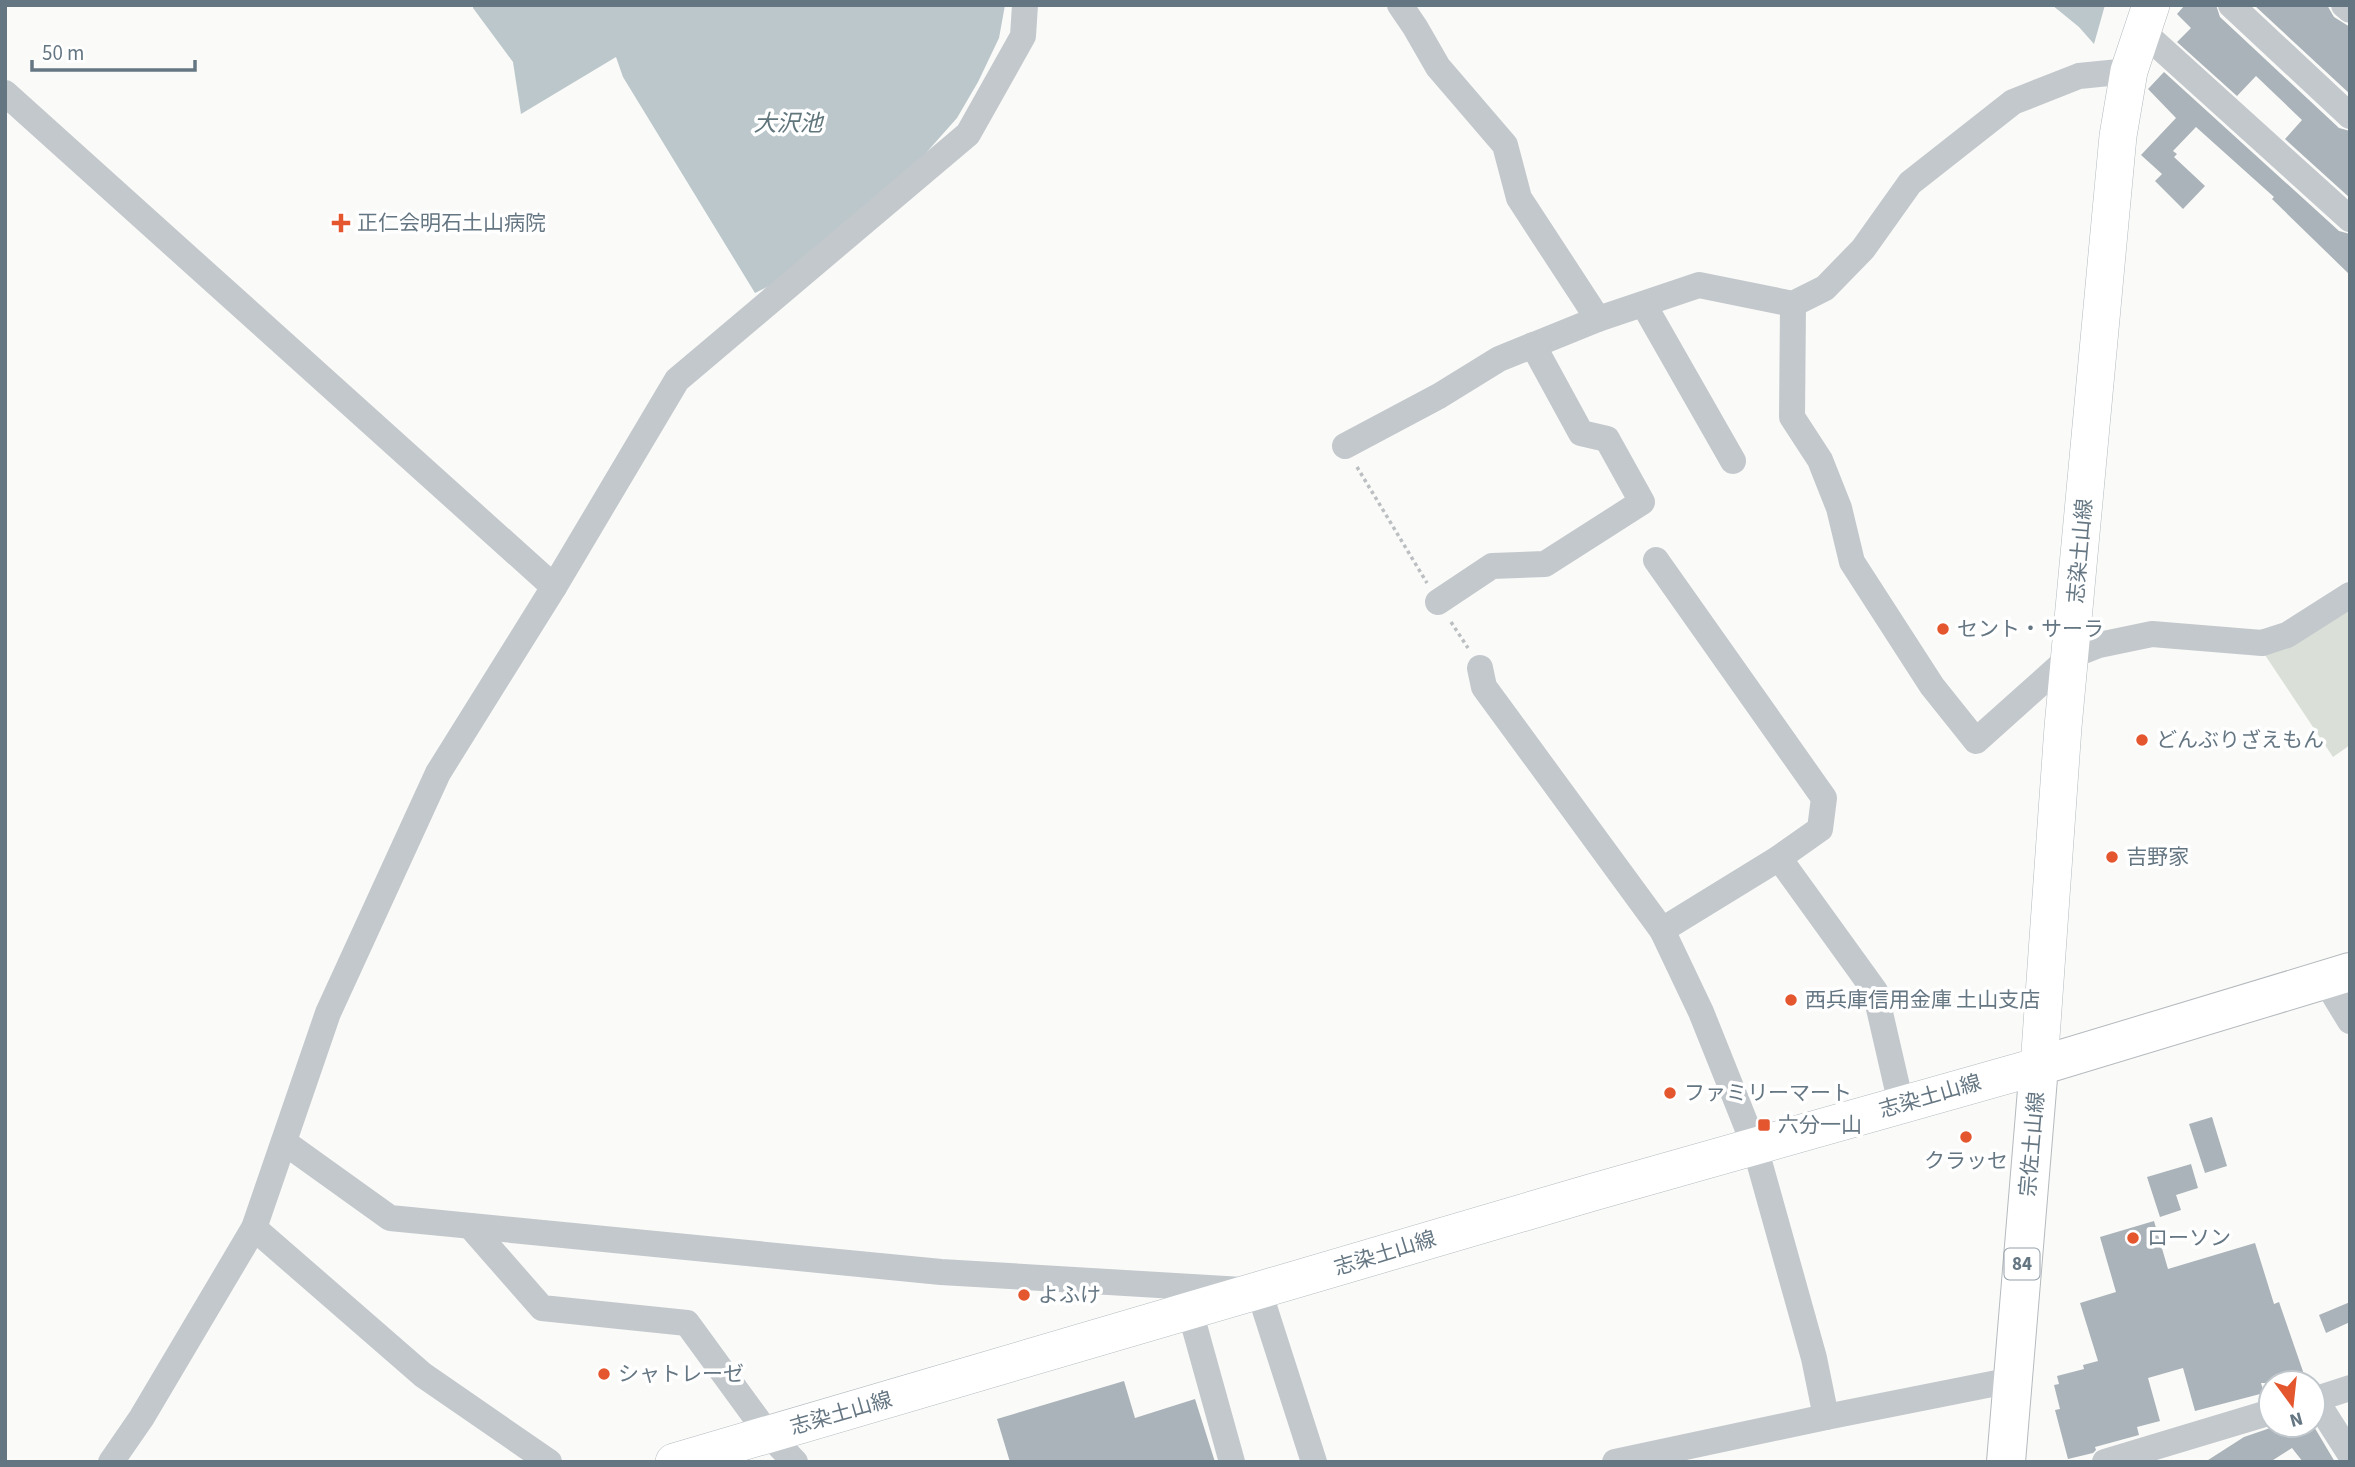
<svg xmlns="http://www.w3.org/2000/svg" width="2355" height="1467" viewBox="0 0 2355 1467" font-family="'Source Sans 3','Noto Sans JP',sans-serif">
  <style>
    .green { fill: #dadfd7 }
    .water { fill: #bbc7cb }
    .building { fill: #aab3b9 }
    .lines { fill: none; stroke-linecap: round; stroke-linejoin: round }
    .secondary-casing { stroke: #b3babf; stroke-width: 38 }
    .primary-casing { stroke: #b5babe; stroke-width: 40 }
    .path { stroke: #bbbfc2; stroke-width: 3.5; stroke-dasharray: 3.5 3.5; stroke-linecap: butt }
    .street { stroke: #c3c8cc; stroke-width: 26 }
    .secondary { stroke: #fff; stroke-width: 37 }
    .primary { stroke: #fff; stroke-width: 38 }
    .poi-dot { fill: #e4572e; stroke: #fff; stroke-width: 2.5 }
    .labels { text-anchor: middle; dominant-baseline: central; stroke-width: 7; stroke-linejoin: round; paint-order: stroke }
    .shield { fill: #fff; stroke: #939fa8; stroke-width: 2 }
    .shield-label { font-size: 19px; font-weight: bold; fill: #657683 }
    .poi-label { font-size: 21px; fill: #657683; stroke: #fff; text-anchor: start }
    .street-label { font-size: 21px; fill: #657683; stroke: #fff }
    .water-label { font-size: 23px; font-style: italic; fill: #60757c; stroke: #fff }
  </style>
  <rect width="100%" height="100%" fill="#fafaf8"/>
  <polygon class="green" points="2350,604 2350,745 2333,757 2261,649"/>
  <g class="water">
    <polygon points="473,5 1005,5 999,38 978,82 957,118 894,189 779,281 755,293 623,77 616,57 521,114 513,62 473,8"/>
    <polygon points="2052,5 2105,5 2094,44 2079,27"/>
  </g>
  <g class="building">
    <polygon points="2185,5 2216,5 2220,17 2339,128 2350,131 2350,198 2285,139 2302,120 2256,76 2237,96 2177,42 2191,28 2177,14"/>
    <polygon points="2254,5 2327,5 2334,17 2350,27 2350,94"/>
    <polygon points="2164,72 2339,231 2350,234 2350,275 2272,199 2274,197 2196,127 2173,151 2177,154 2174,157 2205,186 2183,209 2155,181 2162,174 2141,155 2176,118 2148,89"/>
    <polygon points="2212,1117 2227,1166 2205,1173 2189,1124"/>
    <polygon points="2191,1164 2198,1188 2176,1195 2181,1210 2160,1217 2147,1177"/>
    <polygon points="2154,1221 2168,1269 2255,1243 2274,1304 2279,1302 2307,1383 2261,1383 2264,1393 2195,1411 2183,1368 2148,1378 2160,1421 2137,1427 2139,1435 2095,1447 2096,1450 2093,1453 2068,1459 2055,1410 2060,1409 2054,1385 2059,1384 2057,1376 2084,1369 2083,1365 2098,1361 2080,1303 2116,1292 2100,1237"/>
    <polygon points="2350,1302 2350,1322 2326,1333 2319,1315"/>
    <polygon points="1124,1381 1135,1418 1195,1399 1215,1462 1010,1462 997,1419"/>
    <polygon points="2279,1425 2313,1425 2335,1462 2303,1462 2292,1448 2270,1462 2205,1462 2244,1437"/>
  </g>
  <g class="lines">
    <defs>
      <polyline id="secondary" points="674,1462 1590,1193 2039,1066 2063,727 2118,136 2129,71 2151,5"/>
      <polyline id="primary" points="2006,1462 2039,1066 2350,972"/>
    </defs>
    <use href="#secondary" class="secondary-casing"/>
    <use href="#primary" class="primary-casing"/>
    <g class="path">
      <polyline points="1357,467 1427,583"/>
      <polyline points="1451,622 1468,648"/>
    </g>
    <g class="street">
      <polyline points="1400,5 1415,27 1438,67 1505,145 1519,198 1598,319 1699,285 1793,304"/>
      <polyline points="2231,5 2350,116"/>
      <polyline points="2344,5 2350,10"/>
      <polyline points="2142,31 2350,219"/>
      <polyline points="2129,71 2079,76 2013,102 1910,183 1863,249 1825,288 1793,304 1792,417 1820,460 1839,508 1852,562 1932,686 1976,741 2071,656 2099,645 2152,634 2262,643 2287,635 2350,595"/>
      <polyline points="5,93 554,587"/>
      <polyline points="1644,305 1733,461"/>
      <polyline points="1345,446 1439,396 1499,359 1598,319"/>
      <polyline points="1656,560 1824,798 1820,829 1779,858 1662,930"/>
      <polyline points="1438,602 1492,566 1545,564 1642,502 1607,439 1581,433 1533,345"/>
      <polyline points="1480,668 1484,687 1662,930 1701,1012 1755,1147 1814,1358 1826,1417 1615,1462"/>
      <polyline points="1779,858 1875,991 1901,1104"/>
      <polyline points="2325,980 2350,1021"/>
      <polyline points="284,1142 390,1218 941,1272 1259,1291 1314,1462"/>
      <polyline points="470,1226 542,1308 687,1323 768,1434 795,1462"/>
      <polyline points="254,1228 423,1375 549,1462"/>
      <polyline points="1190,1311 1232,1462"/>
      <polyline points="2315,1399 2350,1454"/>
      <polyline points="2313,1400 2350,1388"/>
      <polyline points="1826,1417 2012,1380"/>
      <polyline points="111,1462 142,1417 254,1228 328,1013 438,773 554,587 677,380 968,134 1023,36 1025,5"/>
      <polyline points="2105,1462 2271,1412"/>
    </g>
    <use href="#secondary" class="secondary"/>
    <use href="#primary" class="primary"/>
  </g>
  <g class="poi-dot">
    <path d="M337.5 212.5h7v7h7v7h-7v7h-7v-7h-7v-7h7z"/>
    <circle cx="1943" cy="629" r="7"/>
    <circle cx="2142" cy="740" r="7"/>
    <circle cx="2112" cy="857" r="7"/>
    <circle cx="1791" cy="1000" r="7"/>
    <circle cx="1670" cy="1093" r="7"/>
    <rect x="1757" y="1118" width="14" height="14" rx="3.5"/>
    <circle cx="1966" cy="1137" r="7"/>
    <circle cx="2133" cy="1238" r="7"/>
    <circle cx="1024" cy="1295" r="7"/>
    <circle cx="604" cy="1374" r="7"/>
  </g>
  <g class="labels">
    <rect class="shield" x="2004.5" y="1248.5" width="35" height="31" rx="5"/>
    <g class="shield-label">
      <text x="2022" y="1264">84</text>
    </g>
    <g class="poi-label">
      <text x="357" y="223">正仁会明石土山病院</text>
      <text x="1957" y="629">セント・サーラ</text>
      <text x="2156" y="740">どんぶりざえもん</text>
      <text x="2126" y="857">吉野家</text>
      <text x="1805" y="1000">西兵庫信用金庫 土山支店</text>
      <text x="1684" y="1093">ファミリーマート</text>
      <text x="1778" y="1125">六分一山</text>
      <text x="1966" y="1161" text-anchor="middle">クラッセ</text>
      <text x="2147" y="1238">ローソン</text>
      <text x="1038" y="1295">よふけ</text>
      <text x="618" y="1374">シャトレーゼ</text>
    </g>
    <g class="street-label">
      <text transform="translate(2080 551) rotate(-85)">志染土山線</text>
      <text transform="translate(1930 1096) rotate(-16)">志染土山線</text>
      <text transform="translate(2032 1144) rotate(-85)">宗佐土山線</text>
      <text transform="translate(1385 1253) rotate(-17)">志染土山線</text>
      <text transform="translate(841 1413) rotate(-16)">志染土山線</text>
    </g>
    <g class="water-label">
      <text x="788" y="123">大沢池</text>
    </g>
  </g>
  <rect width="2355" height="1467" fill="none" stroke="#657683" stroke-width="14"/>
  <g transform="translate(2292 1404) rotate(165)"><circle r="33" fill="#ffffff" stroke="#c1c8cd" stroke-width="2"/>
  <path d="M0-5L12 26L0 18L-12 26Z" fill="#e4572e"/>
  <text y="-10" font-size="19" font-weight="bold" text-anchor="middle" fill="#657683">N</text>
  </g>
  <path d="M32 60v10h163v-10" fill="none" stroke="#657683" stroke-width="3.5"/>
  <text x="42" y="60" font-size="21" fill="#657683" stroke="#ffffff" stroke-width="5" paint-order="stroke">50 m</text>
</svg>
